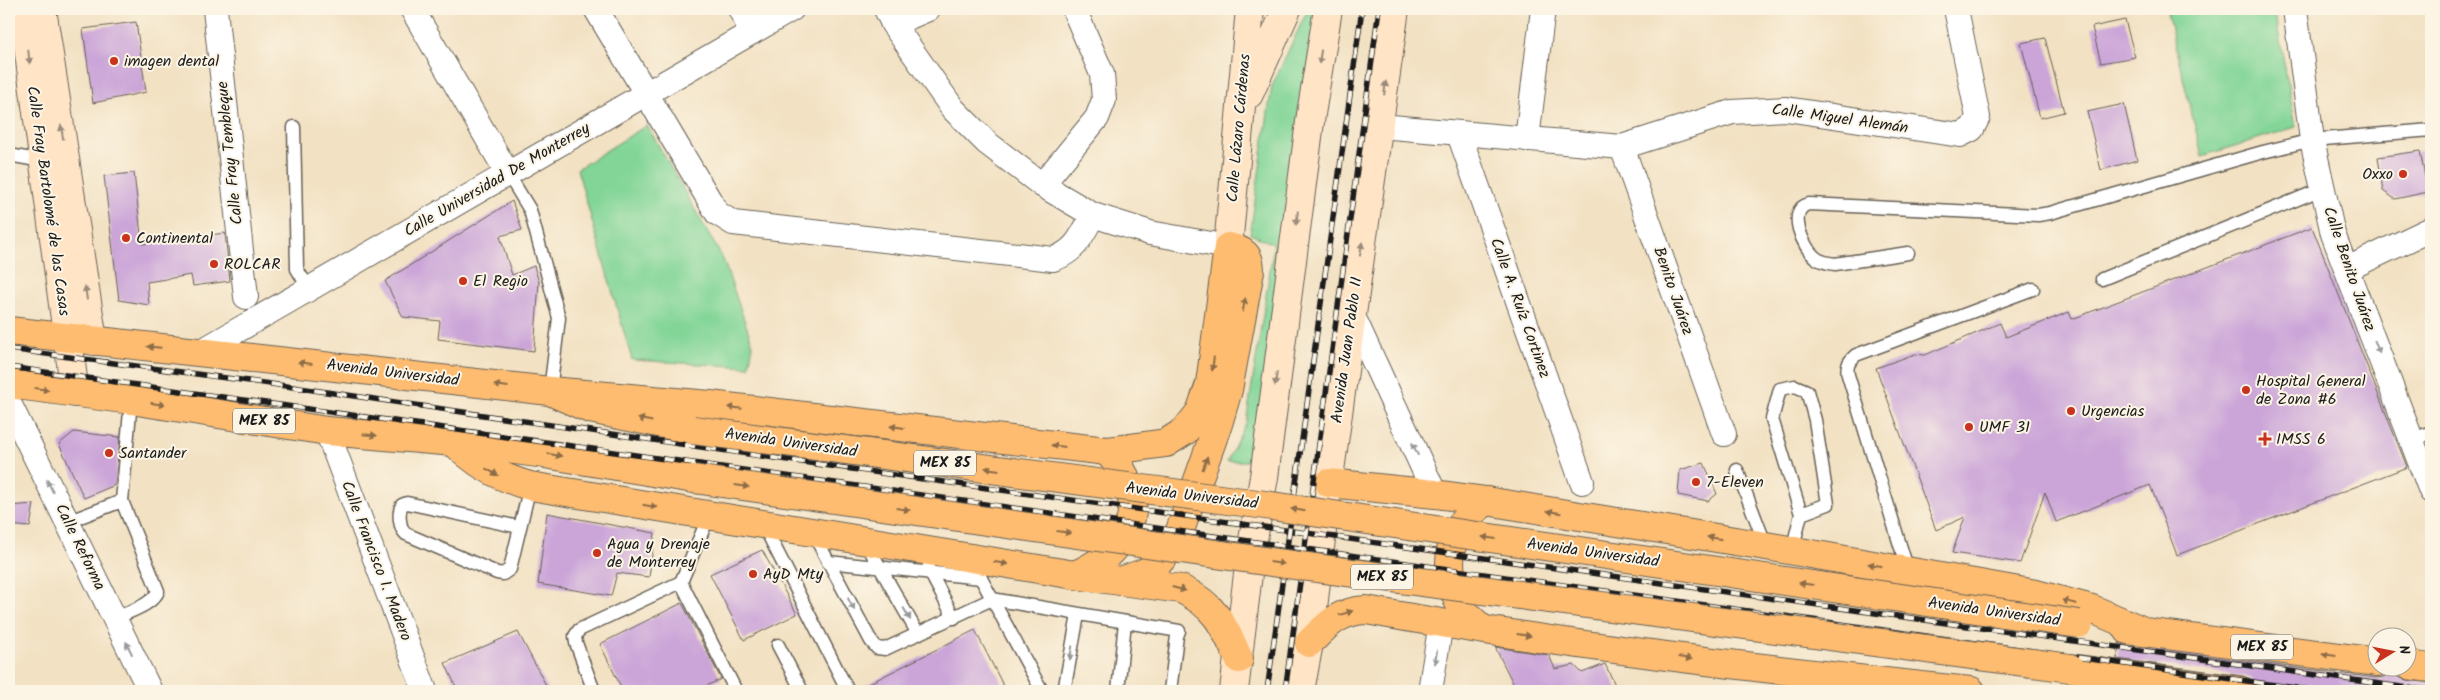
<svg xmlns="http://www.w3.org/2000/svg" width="2440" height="700" viewBox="0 0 2440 700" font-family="Kalam,sans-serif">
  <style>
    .green { fill: #82d597; stroke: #4f785a }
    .building { fill: #cba5d8 }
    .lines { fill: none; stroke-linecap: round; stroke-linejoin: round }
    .lane-casing { stroke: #676156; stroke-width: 15 }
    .street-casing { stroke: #676156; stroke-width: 26 }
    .secondary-casing { stroke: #676156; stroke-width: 30 }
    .highway-casing { stroke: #676156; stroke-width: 30 }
    .lane { stroke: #fff; stroke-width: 12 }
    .street { stroke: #fff; stroke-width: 24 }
    .secondary { stroke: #ffe4c6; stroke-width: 28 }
    .highway { stroke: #febc70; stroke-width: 28 }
    .rail-casing { stroke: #1c1c1c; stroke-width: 5.5 }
    .rail { stroke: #fcf5e5; stroke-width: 4; stroke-dasharray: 11; stroke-linecap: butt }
    .highway-bridge-casing { stroke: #676156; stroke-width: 30; stroke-linecap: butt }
    .highway-bridge { stroke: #febc70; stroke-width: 28 }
    .oneway { fill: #998a7a }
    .oneway2 { fill: #8d6c46 }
    .oneway3 { fill: #999 }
    .poi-dot { fill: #c8321e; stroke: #fcf5e5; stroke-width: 2 }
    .labels { text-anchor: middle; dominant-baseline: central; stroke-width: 4; stroke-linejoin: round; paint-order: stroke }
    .shield { fill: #fcf5e5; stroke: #5f5d58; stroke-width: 1 }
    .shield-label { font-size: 15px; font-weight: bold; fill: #1c1c1c }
    .poi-label { font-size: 16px; fill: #1c1c1c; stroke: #fcf5e5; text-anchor: start }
    .street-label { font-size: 16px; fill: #1c1c1c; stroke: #fcf5e5 }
  </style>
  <rect width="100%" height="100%" fill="#fcf5e5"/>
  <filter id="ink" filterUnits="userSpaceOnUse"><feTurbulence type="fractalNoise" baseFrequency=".02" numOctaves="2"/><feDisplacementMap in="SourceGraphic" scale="10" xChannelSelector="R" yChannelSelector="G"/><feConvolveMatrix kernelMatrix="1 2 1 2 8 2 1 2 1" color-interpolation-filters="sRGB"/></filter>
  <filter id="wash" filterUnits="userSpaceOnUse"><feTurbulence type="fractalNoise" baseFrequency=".0096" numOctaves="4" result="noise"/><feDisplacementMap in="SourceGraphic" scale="20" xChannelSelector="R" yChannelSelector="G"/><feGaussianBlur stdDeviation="1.12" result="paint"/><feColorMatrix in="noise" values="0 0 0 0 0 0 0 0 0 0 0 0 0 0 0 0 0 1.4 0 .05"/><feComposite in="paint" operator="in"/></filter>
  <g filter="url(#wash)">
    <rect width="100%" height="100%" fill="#f2e1c2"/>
    <g class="green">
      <polygon points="1308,9 1320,9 1263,461 1227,461 1246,423 1274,244 1250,234 1272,86"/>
      <polygon points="2214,9 2274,9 2296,127 2202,156 2167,12"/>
      <polygon points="647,125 723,259 753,345 749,367 632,360 577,169"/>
    </g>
    <g id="blocks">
      <g class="building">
        <polygon points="2125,20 2135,57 2101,63 2092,27"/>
        <polygon points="136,22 146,92 93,103 83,29"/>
        <polygon points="2045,38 2064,112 2040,118 2021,43"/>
        <polygon points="2124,104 2137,160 2101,170 2087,112"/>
        <polygon points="2420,151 2428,192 2395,199 2383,191 2378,157"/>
        <polygon points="134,173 142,244 225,233 230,281 193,286 191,275 147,282 149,305 119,300 104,176"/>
        <polygon points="512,201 522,230 500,236 512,275 534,266 539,282 534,351 438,339 440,321 403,317 385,281"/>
        <polygon points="2312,227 2407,467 2177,555 2150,485 2056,522 2045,492 2020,563 1952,553 1965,517 1936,530 1876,368 1915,354 1925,355 2000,323 2006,337 2069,312 2072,319"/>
        <polygon points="74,432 120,437 115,485 84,498 59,444"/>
        <polygon points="1704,463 1717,494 1708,501 1678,495 1680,470"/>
        <polygon points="34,504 30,527 9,525 9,506"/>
        <polygon points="547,513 655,533 649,577 617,573 611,596 538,584"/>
        <polygon points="762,550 797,614 744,640 710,574"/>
        <polygon points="682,603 721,679 696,691 623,691 600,644"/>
        <polygon points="975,630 1006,691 856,691 856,690"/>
        <polygon points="518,632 549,691 458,691 445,663"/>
        <polygon points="2119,643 2126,646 2376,678 2384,677 2393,670 2398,677 2406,680 2431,683 2431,691 2256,691 2251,679 2243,676 2117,659"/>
        <polygon points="1495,647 1549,655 1555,669 1574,665 1582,673 1605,664 1618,691 1517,691"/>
      </g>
    </g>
  </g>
  <g filter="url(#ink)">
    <use href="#blocks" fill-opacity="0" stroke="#676156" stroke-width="1"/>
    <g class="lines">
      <defs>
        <g id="lane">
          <polyline points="294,127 297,269 309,289"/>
          <polyline points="9,155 42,161"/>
          <polyline points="508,174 530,210 559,318 550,391"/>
          <path d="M1908 253 1835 264C1828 263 1821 262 1816 258 1803 248 1786 209 1809 204L2038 215 2050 213 2263 152 2312 140 2431 130"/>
          <polyline points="2102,279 2322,189"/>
          <polyline points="2412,440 2431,432"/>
          <polyline points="1737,470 1766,546"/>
          <polyline points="122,501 131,400"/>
          <path d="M67 522 122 501 158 591C153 605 127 612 114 619"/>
          <polyline points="763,524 848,691"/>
          <path d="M519 527 407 503 402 505C398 512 399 528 406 534L497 573 503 574 510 569 530 486"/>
          <polyline points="813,533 871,641 877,648 885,649 992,599 1179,631 1177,636 1170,691"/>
          <polyline points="865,541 918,634"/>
          <polyline points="1792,551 1801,514 1772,419 1780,389 1795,386 1807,391 1815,420 1828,504 1801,514"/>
          <polyline points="828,562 981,578"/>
          <polyline points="928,568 954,618"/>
          <polyline points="977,571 1042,691"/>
          <path d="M1908 571 1848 375C1846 366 1849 361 1856 355L2033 289"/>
          <polyline points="681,582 736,691"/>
          <polyline points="778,645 802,691"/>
          <polyline points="594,691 576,643 575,636 579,630 681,582 709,516"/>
          <polyline points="1064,691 1078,615"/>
          <polyline points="1118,691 1125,622"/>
        </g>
        <g id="street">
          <polyline points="215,9 246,297"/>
          <polyline points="412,9 508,174"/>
          <path d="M596 9 717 213 733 223 1053 259C1076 252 1082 235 1093 215"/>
          <polyline points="740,9 752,32"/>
          <polyline points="886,9 893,24 953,109 987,143 1042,185 1093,215 1150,233 1228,247"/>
          <polyline points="2295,9 2312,140 2333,234 2431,491"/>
          <polyline points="893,24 928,9"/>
          <polyline points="1380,126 1622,147 1732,112 1786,109 1960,135 1972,129 1978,117 1956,9"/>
          <polyline points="1459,134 1582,482"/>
          <polyline points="1527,139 1543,9"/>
          <polyline points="1622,147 1724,434"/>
          <polyline points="1042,185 1097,118 1104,100 1102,74 1074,9"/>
          <polyline points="2347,269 2431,229"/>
          <polyline points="1352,314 1435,494"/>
          <polyline points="202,351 792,9"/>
          <polyline points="9,403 150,691"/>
          <polyline points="327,431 425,691"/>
          <polyline points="1430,691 1441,623"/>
        </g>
        <g id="secondary">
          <polyline points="23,9 75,393"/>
          <polyline points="42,9 93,341"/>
          <polyline points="1249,94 1287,9"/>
          <polyline points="1228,247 1250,9"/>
          <polyline points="1234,691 1250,557 1264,477 1311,114 1328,9"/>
          <polyline points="1300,691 1309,643 1324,513 1395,9"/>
        </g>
        <g id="highway">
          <polyline points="9,331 550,391 590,409 693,430"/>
          <polyline points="9,384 131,400 327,431 454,442 545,454 694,479"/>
          <path d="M550 391 710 405 1107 451 1166 443 1185 431 1200 412 1210 384 1228 247C1243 250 1250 254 1250 271L1228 390 1218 424 1178 536 1166 554 1157 564 1146 572 1121 581"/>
          <path d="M454 442C476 464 500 478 530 486L1075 575 1181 589C1215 605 1224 625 1239 659"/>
          <polyline points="1329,483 1435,494 1486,501 1766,546 2036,594 2092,609 2146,632"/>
          <path d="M1075 575C1133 549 1153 501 1107 451"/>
          <path d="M1482 629C1476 623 1468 617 1463 610 1446 582 1444 541 1468 516 1473 511 1480 506 1486 501"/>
          <polyline points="2128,630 2378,662"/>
          <path d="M1309 643C1327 625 1339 611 1366 610 1566 646 1769 670 1971 691"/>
          <polyline points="2408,665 2431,668"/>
          <polyline points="2070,668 2241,691"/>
        </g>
      </defs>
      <use href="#lane" class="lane-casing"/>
      <use href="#street" class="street-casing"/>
      <use href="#secondary" class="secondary-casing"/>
      <use href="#highway" class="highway-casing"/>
      <use href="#lane" class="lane"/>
      <use href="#street" class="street"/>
      <use href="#secondary" class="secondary"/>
      <use href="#highway" class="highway"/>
      <defs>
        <g id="rail">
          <polyline points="9,349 286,386 795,461 2430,691"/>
          <polyline points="9,367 2318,691"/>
          <polyline points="1267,691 1362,9"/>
          <polyline points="1285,691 1379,9"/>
        </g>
      </defs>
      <use href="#rail" class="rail-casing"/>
      <use href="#rail" class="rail"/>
      <defs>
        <g id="highway-bridge">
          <polyline points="693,430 1258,504 2079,624"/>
          <polyline points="694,479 1271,562 2070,668"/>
        </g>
      </defs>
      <use href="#highway-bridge" class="highway-bridge-casing"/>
      <use href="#highway-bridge" class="highway-bridge"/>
    </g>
    <defs><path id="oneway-solid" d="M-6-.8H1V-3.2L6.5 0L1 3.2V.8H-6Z" transform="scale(1.25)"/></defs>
    <g class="oneway">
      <use href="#oneway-solid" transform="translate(29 57) rotate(83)"/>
      <use href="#oneway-solid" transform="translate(1320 57) rotate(99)"/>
      <use href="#oneway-solid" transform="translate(1385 88) rotate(-83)"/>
      <use href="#oneway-solid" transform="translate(62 132) rotate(-99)"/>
      <use href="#oneway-solid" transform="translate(1297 218) rotate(97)"/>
      <use href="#oneway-solid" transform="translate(1361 249) rotate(-81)"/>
      <use href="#oneway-solid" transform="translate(86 293) rotate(-98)"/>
      <use href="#oneway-solid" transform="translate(1276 379) rotate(97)"/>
    </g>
    <g class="oneway2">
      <use href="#oneway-solid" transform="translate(1244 305) rotate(-79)"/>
      <use href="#oneway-solid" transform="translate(154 347) rotate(-175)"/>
      <use href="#oneway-solid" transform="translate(305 363) rotate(-173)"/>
      <use href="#oneway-solid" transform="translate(1213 364) rotate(97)"/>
      <use href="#oneway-solid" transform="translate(501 386) rotate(-173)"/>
      <use href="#oneway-solid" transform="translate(42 389) rotate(8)"/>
      <use href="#oneway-solid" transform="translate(158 404) rotate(9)"/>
      <use href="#oneway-solid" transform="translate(735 408) rotate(-174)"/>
      <use href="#oneway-solid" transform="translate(645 420) rotate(-169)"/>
      <use href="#oneway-solid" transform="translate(897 427) rotate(-173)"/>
      <use href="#oneway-solid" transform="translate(370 435) rotate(5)"/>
      <use href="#oneway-solid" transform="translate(1058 446) rotate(-173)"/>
      <use href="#oneway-solid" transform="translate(555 455) rotate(10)"/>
      <use href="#oneway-solid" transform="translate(1205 463) rotate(-70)"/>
      <use href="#oneway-solid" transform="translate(992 469) rotate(-172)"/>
      <use href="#oneway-solid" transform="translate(492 472) rotate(29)"/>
      <use href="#oneway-solid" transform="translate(742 486) rotate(8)"/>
      <use href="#oneway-solid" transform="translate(650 506) rotate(9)"/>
      <use href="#oneway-solid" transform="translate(903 509) rotate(8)"/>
      <use href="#oneway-solid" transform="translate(1298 510) rotate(-171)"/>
      <use href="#oneway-solid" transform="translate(1554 512) rotate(-171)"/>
      <use href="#oneway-solid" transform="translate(1064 532) rotate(8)"/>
      <use href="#oneway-solid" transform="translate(1489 538) rotate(-172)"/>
      <use href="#oneway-solid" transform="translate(1714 538) rotate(-171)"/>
      <use href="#oneway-solid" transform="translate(1001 563) rotate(9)"/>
      <use href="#oneway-solid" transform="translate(1277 563) rotate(7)"/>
      <use href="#oneway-solid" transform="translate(1875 565) rotate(-170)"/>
      <use href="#oneway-solid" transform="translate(1806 584) rotate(-172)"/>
      <use href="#oneway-solid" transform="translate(1179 589) rotate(15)"/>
      <use href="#oneway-solid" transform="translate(2069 602) rotate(-164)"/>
      <use href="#oneway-solid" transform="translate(1346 613) rotate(-18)"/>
      <use href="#oneway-solid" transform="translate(1524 635) rotate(8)"/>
      <use href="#oneway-solid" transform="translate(2329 655) rotate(-173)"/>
      <use href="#oneway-solid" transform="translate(1685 658) rotate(8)"/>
    </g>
    <g class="oneway3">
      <use href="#oneway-solid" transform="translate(2377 347) rotate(69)"/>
      <use href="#oneway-solid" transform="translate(1415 449) rotate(-115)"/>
      <use href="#oneway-solid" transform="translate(50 486) rotate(-116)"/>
      <use href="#oneway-solid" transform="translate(851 604) rotate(62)"/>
      <use href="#oneway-solid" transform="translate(907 614) rotate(60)"/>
      <use href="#oneway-solid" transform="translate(129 648) rotate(-116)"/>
      <use href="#oneway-solid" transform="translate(1071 653) rotate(100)"/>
      <use href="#oneway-solid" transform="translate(1436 657) rotate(99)"/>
    </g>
  </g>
  <g class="poi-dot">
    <circle cx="114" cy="61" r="5"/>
    <circle cx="2403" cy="174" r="5"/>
    <circle cx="126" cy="238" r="5"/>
    <circle cx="214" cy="264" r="5"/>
    <circle cx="463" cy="281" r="5"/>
    <circle cx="2246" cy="390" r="5"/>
    <circle cx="2071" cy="411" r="5"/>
    <circle cx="1969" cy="427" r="5"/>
    <path d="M2262.5 431.5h5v5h5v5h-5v5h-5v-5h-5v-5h5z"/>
    <circle cx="109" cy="453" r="5"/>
    <circle cx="1696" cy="482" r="5"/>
    <circle cx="597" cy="553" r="5"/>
    <circle cx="753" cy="574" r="5"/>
  </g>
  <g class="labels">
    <g class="shield">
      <rect x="233" y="408.5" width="62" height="25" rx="4"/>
      <rect x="914" y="450.5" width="62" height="25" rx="4"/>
      <rect x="1351" y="564.5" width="62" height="25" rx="4"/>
      <rect x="2231" y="634.5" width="62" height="25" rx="4"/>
    </g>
    <g class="shield-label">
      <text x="264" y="421">MEX 85</text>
      <text x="945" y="463">MEX 85</text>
      <text x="1382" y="577">MEX 85</text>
      <text x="2262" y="647">MEX 85</text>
    </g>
    <g class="poi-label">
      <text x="124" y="61">imagen dental</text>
      <text x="2393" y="174" text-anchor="end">Oxxo</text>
      <text x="136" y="238">Continental</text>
      <text x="224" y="264">ROLCAR</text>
      <text x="473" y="281">El Regio</text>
      <text x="2256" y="381">Hospital General<tspan x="2256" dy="18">de Zona #6</tspan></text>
      <text x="2081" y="411">Urgencias</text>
      <text x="1979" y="427">UMF 31</text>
      <text x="2276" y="439">IMSS 6</text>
      <text x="119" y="453">Santander</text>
      <text x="1706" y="482">7-Eleven</text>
      <text x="607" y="544">Agua y Drenaje<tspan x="607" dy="18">de Monterrey</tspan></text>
      <text x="763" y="574">AyD Mty</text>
    </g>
    <g class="street-label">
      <text transform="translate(1840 119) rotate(8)">Calle Miguel Alemán</text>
      <text transform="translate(1239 128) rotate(-85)">Calle Lázaro Cárdenas</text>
      <text transform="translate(230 153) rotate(-96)">Calle Fray Tembleque</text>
      <text transform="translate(497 180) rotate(-30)">Calle Universidad De Monterrey</text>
      <text transform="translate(48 201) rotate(82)">Calle Fray Bartolomé de las Casas</text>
      <text transform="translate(2349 269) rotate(71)">Calle Benito Juárez</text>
      <text transform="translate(1673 291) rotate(71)">Benito Juárez</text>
      <text transform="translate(1520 308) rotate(70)">Calle A. Ruíz Cortinez</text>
      <text transform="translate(1347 350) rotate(-82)">Avenida Juan Pablo II</text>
      <text transform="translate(393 373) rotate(7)">Avenida Universidad</text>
      <text transform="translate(791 443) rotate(8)">Avenida Universidad</text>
      <text transform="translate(1192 496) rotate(7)">Avenida Universidad</text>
      <text transform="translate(80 547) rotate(64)">Calle Reforma</text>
      <text transform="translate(1593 553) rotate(8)">Avenida Universidad</text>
      <text transform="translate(376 561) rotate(69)">Calle Francisco I. Madero</text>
      <text transform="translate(1994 612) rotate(8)">Avenida Universidad</text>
    </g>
  </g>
  <rect width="2440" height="700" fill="none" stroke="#fcf5e5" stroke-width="30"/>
  <g transform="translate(2392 652) rotate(80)"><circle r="24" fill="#fcf5e5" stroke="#a29e95"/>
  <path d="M0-4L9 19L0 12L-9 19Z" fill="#c8321e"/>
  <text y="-8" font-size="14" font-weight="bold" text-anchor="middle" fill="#1c1c1c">N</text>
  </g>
</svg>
